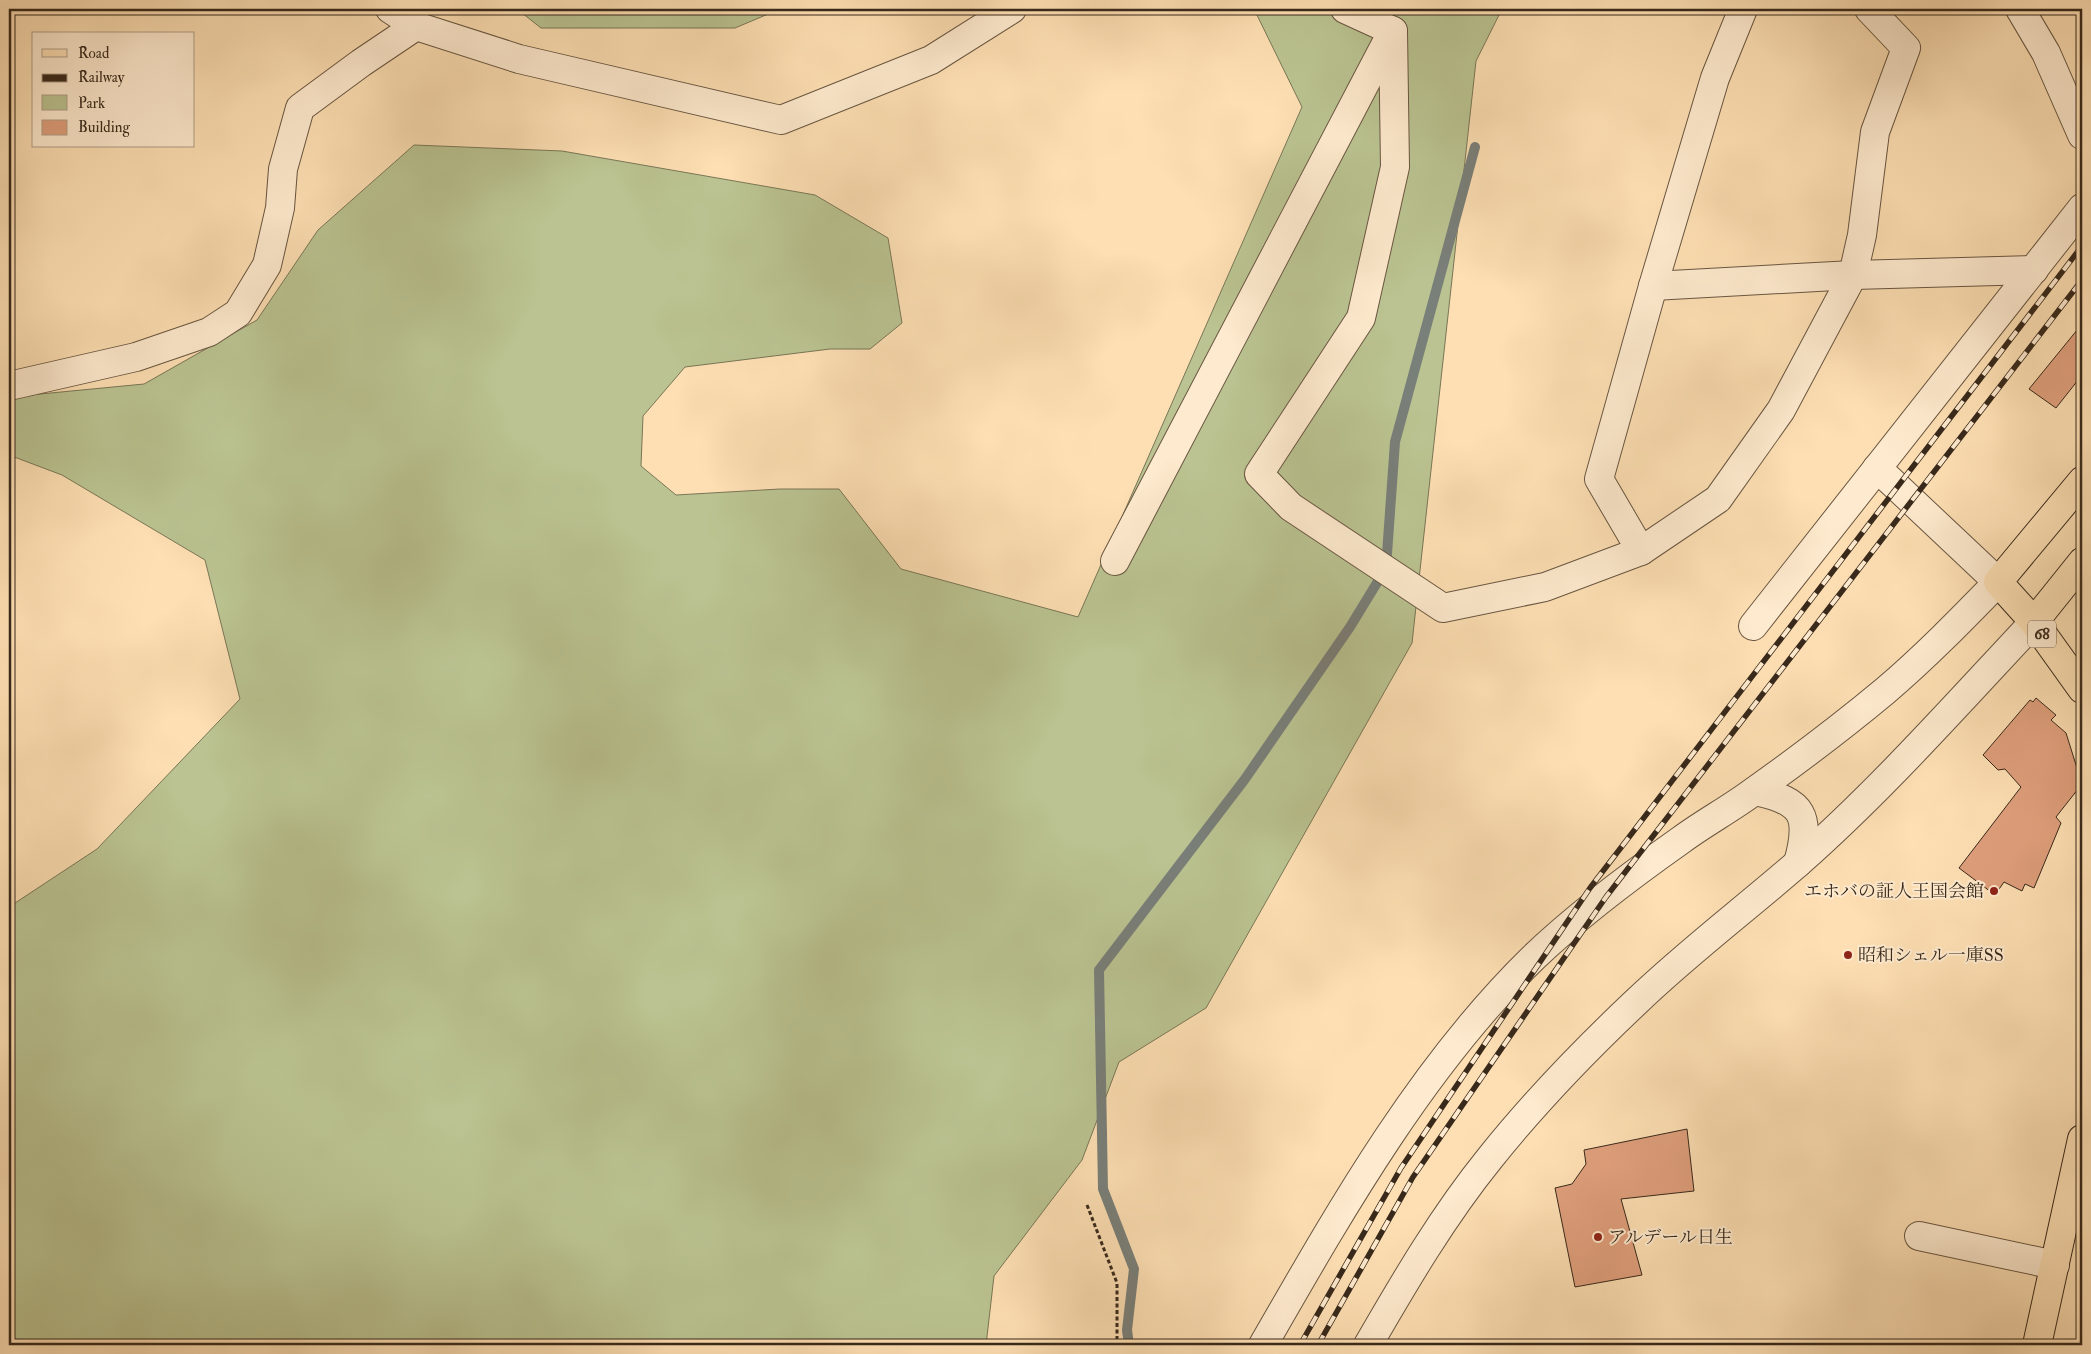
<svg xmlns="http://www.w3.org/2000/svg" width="2091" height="1354" viewBox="0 0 2091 1354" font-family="'IM FELL Double Pica','Noto Serif JP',serif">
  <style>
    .green { fill: #bac391; stroke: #797656 }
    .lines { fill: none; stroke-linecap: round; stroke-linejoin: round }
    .stream { stroke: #797f79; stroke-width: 10 }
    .building { fill: #df9f7c; stroke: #38291b }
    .minor-casing { stroke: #695641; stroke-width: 30 }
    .tertiary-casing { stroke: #695641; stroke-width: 30 }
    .primary-casing { stroke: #38291b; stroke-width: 30 }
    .path { stroke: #38291b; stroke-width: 3; stroke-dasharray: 4 2.5; stroke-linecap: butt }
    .minor { stroke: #feeace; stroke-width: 28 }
    .tertiary { stroke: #feeace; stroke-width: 28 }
    .primary { stroke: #fddfb3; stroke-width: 28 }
    .rail-casing { stroke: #38291b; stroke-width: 5.5 }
    .rail { stroke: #feeace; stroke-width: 4; stroke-dasharray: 11; stroke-linecap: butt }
    .poi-dot { fill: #8f2418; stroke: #feeace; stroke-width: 2 }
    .labels { text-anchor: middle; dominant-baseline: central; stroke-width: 4; stroke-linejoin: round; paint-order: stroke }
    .shield { fill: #feeace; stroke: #736351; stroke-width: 1 }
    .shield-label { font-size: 16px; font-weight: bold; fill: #38291b }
    .poi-label { font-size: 18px; fill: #38291b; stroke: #feeace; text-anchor: start }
  </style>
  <rect width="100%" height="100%" fill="#fddfb3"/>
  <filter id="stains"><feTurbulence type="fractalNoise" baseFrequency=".004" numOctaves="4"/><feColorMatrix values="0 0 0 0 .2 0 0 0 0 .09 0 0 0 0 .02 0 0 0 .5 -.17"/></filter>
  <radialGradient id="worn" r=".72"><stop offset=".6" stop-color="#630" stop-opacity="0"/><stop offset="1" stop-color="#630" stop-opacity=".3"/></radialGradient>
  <g class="green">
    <polygon points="517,9 780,9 735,28 541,28"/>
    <polygon points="1254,9 1502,9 1476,61 1412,643 1206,1008 1119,1062 1082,1160 994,1276 986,1345 9,1345 9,907 97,849 240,699 205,560 62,475 9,455 9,397 144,384 257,320 318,230 414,145 562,151 815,195 888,238 902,323 870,349 830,349 685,367 643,416 641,466 676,495 780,489 839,489 901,569 1078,617 1302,107"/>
  </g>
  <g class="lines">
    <polyline class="stream" points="1129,1345 1127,1330 1134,1269 1103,1189 1099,970 1245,779 1350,627 1386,568 1395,442 1475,147"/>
  </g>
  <g class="building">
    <polygon points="2082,324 2082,375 2056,408 2029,389"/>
    <polygon points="2036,698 2056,715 2051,720 2066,733 2082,784 2056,817 2061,823 2034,888 2025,884 2022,891 2004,882 1995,895 1959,868 2021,787 2005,769 1998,770 1983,755 2030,700 2033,702"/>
    <polygon points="1687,1129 1694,1191 1621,1199 1642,1275 1575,1287 1555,1188 1572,1184 1586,1164 1584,1150"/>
  </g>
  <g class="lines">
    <defs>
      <g id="minor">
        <polyline points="390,9 416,26 519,59 781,120 931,60 1012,9"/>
        <polyline points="1345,9 1393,31"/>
        <polyline points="1743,9 1715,78 1653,286 1599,479 1641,551 1718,499 1781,410 1853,275 1862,235 1875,132 1906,48 1869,9"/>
        <polyline points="2020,9 2046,53 2082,135"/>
        <polyline points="1393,31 1395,167 1361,318 1259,474 1291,507 1443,608 1545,587 1641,551"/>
        <polyline points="1653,286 1853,275 2034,270"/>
        <polyline points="9,386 136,357 209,332 238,313 267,265 280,208 283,169 300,108 361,63 416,26"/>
        <polyline points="1877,468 1998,582"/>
        <polyline points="1115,561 1391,34"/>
        <polyline points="1753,626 2082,208"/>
        <polyline points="1919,1236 2055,1265"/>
      </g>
      <g id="tertiary">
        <path d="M1755 791C1804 801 1811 816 1798 863"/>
        <path d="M1263 1345C1340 1211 1422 1066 1534 957 1579 914 1630 876 1681 840 1704 823 1730 809 1753 792 1798 760 1843 726 1885 691 1925 657 1962 619 1998 582"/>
        <path d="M1368 1345C1405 1281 1443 1216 1490 1158 1534 1103 1584 1051 1636 1002 1687 953 1744 910 1798 863 1882 789 1957 704 2034 622"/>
      </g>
      <g id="primary">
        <polyline points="2082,481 1998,582 2034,622 2082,689"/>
        <polyline points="2034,622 2082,562"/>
        <polyline points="2037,1345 2082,1139"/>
      </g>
    </defs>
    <use href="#minor" class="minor-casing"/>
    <use href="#tertiary" class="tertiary-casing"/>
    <use href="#primary" class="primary-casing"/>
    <polyline class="path" points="1087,1205 1117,1283 1117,1345"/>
    <use href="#minor" class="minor"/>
    <use href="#tertiary" class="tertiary"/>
    <use href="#primary" class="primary"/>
    <defs>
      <g id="rail">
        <polyline points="1300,1345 1401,1168 1590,888 2082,246"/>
        <polyline points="1318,1345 1413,1177 1606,897 2082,280"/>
      </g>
    </defs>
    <use href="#rail" class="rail-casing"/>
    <use href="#rail" class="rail"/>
  </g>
  <g class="poi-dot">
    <circle cx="1994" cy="891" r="5"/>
    <circle cx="1848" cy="955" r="5"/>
    <circle cx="1598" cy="1237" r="5"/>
  </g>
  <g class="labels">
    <rect class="shield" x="2028" y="620.5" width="28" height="27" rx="4"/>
    <g class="shield-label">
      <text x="2042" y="634">68</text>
    </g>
    <g class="poi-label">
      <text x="1984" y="891" text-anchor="end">エホバの証人王国会館</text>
      <text x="1858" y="955">昭和シェル一庫SS</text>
      <text x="1608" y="1237">アルデール日生</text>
    </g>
  </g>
  <rect width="2091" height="1354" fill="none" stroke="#fddfb3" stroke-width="30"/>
  <rect x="10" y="10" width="2071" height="1334" fill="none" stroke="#38291b" stroke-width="2.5"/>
  <rect x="15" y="15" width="2061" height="1324" fill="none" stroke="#38291b"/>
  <rect x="32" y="32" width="162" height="115" fill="#feeace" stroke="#af9d86"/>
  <rect x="42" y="49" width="25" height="8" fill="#fddfb3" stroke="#af9d86"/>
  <text x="78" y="58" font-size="15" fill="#38291b">Road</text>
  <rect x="42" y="74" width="25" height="8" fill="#38291b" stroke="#af9d86"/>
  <text x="78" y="82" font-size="15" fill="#38291b">Railway</text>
  <rect x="42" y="95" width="25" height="15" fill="#bac391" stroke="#af9d86"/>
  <text x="78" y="108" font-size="15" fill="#38291b">Park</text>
  <rect x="42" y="120" width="25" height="15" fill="#df9f7c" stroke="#af9d86"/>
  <text x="78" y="132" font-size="15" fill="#38291b">Building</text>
  <rect width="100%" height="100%" filter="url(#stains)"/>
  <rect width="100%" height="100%" fill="url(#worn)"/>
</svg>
